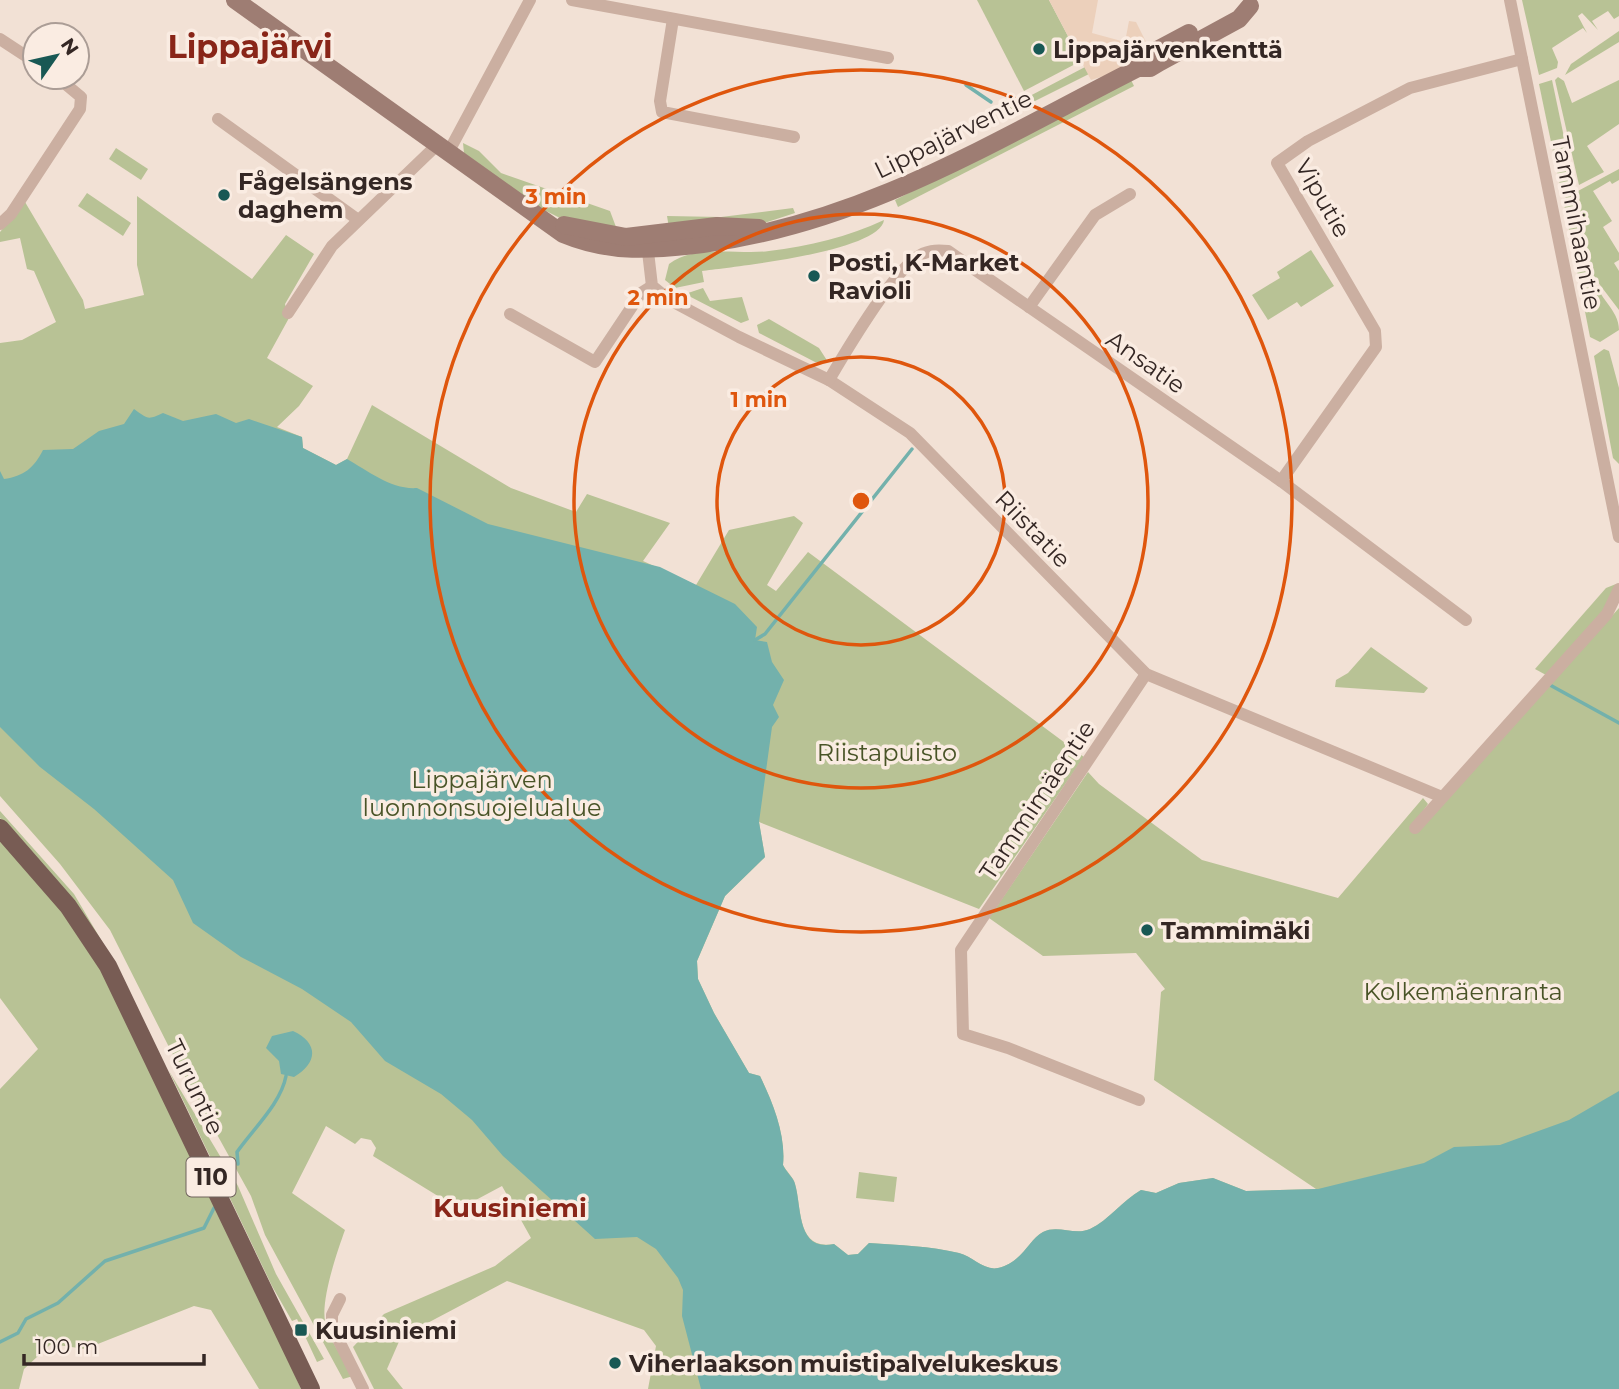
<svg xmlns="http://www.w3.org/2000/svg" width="1619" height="1389" viewBox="0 0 1619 1389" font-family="Montserrat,sans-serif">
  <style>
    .green { fill: #b8c295 }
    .plaza { fill: #ecd0bb }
    .water { fill: #73b1ac }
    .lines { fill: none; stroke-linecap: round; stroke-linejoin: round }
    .stream { stroke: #73b1ac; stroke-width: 3.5 }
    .minor { stroke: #cbafa1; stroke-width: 12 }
    .secondary { stroke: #9e7d73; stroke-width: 18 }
    .primary { stroke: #785c54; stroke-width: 18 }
    .ring { fill: none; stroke: #df560d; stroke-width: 3.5 }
    .poi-dot { fill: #185854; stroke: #faece2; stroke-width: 2.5 }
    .labels { text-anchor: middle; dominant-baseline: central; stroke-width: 7; stroke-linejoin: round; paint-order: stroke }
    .shield { fill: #faece2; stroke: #6f625d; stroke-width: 2 }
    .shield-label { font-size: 23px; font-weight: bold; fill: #342724 }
    .poi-label { font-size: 24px; font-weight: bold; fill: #342724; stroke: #faece2; text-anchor: start }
    .street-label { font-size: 24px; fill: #342724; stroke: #faece2 }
    .park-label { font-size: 24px; fill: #495427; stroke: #faece2 }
    .neighbourhood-label { font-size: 26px; font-weight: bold; fill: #892518; stroke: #faece2 }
    .district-label { font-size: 32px; font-weight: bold; fill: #892518; stroke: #faece2 }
    .centre { fill: #df560d; stroke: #faece2; stroke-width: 3.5 }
    .ring-label { font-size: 21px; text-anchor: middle; font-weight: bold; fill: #df560d; stroke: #faece2; stroke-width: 7; stroke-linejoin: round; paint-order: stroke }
  </style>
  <rect width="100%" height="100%" fill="#f2e1d5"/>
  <g class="green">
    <polygon points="977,0 1049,0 1081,61 1024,91"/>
    <polygon points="1522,0 1619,0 1619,16 1614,19 1608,11 1592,21 1598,30 1582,13 1578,16 1587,33 1583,28 1552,48 1558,62 1557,68 1539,75"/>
    <polygon points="1619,31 1619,42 1565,75 1571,64"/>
    <polygon points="1085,67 1089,74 1009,114 1009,107"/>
    <polygon points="1558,77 1564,81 1572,103 1619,80 1619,124 1587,146 1604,172 1579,185 1555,80"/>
    <polygon points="1131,80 1134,86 898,207 895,200"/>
    <polygon points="1552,80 1574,185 1565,191 1561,190 1539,84"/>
    <polygon points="463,143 479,151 501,173 610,211 616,227 566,221 538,207 464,153"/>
    <polygon points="116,148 148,169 141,180 109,159"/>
    <path d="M1619 169V180L1612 184 1610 181 1593 191 1612 221 1603 227 1619 253V260L1614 263 1619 271V310L1594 277C1597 298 1619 309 1619 330L1600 342 1590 337 1563 199Z"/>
    <polygon points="87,193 131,223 123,236 78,206"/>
    <path d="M137 196 252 279 286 235 314 254 285 304 289 318 267 358 313 386 299 406 277 427 302 437 303 448 336 465 347 459 372 405 511 488 576 512 587 494 670 523 643 561 696 585 729 530 794 516 803 523 767 585 776 591 808 552 1084 757 979 909 759 822 765 857 725 896 697 961 698 979 714 1013 749 1073 760 1076C773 1103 786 1135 783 1165 786 1171 794 1178 795 1184 802 1207 796 1251 834 1244L848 1255 858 1254 869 1243C899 1245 930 1246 959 1253 972 1256 984 1271 998 1268 1022 1263 1029 1239 1043 1232 1058 1224 1074 1236 1090 1229 1109 1220 1122 1201 1141 1190L1156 1193 1179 1183 1213 1178 1246 1191 1316 1189 1154 1080 1161 992 1165 989 1136 953 1043 956 989 918 1088 772 1099 784 1202 860 1338 898 1423 798 1428 804 1423 811H1437L1619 608V1389H648L656 1346 644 1330 507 1281 401 1337 387 1369 403 1389H374L353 1347 384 1314 495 1266 531 1238 502 1186 459 1209 373 1156 376 1148 371 1140 361 1138 355 1144 326 1126 292 1193 345 1230C337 1252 321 1299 325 1321 329 1340 344 1360 353 1376L343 1379 265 1235 251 1196 173 1055 110 930 60 864 0 796V343L22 340 56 322 34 271 27 269 20 238 0 242V232L25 202 83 300 85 309 144 295 137 265Z"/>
    <polygon points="793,208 795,213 761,224 669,228 667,216 721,217"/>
    <path d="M884 220C880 252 732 267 702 271L704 282 675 288 665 280 669 264C695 244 739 255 769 251 809 246 848 237 884 220Z"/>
    <polygon points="1311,250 1334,286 1301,307 1297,302 1268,320 1252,295 1280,278 1277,272"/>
    <polygon points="703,288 710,301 742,297 749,320 741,323 685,294"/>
    <polygon points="769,319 819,348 828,362 815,362 759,333 757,325"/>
    <polygon points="1604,349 1609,351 1619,388 1619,464 1613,458 1594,356"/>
    <polygon points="1616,584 1608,605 1546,675 1535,669 1606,588"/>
    <polygon points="1371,647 1428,688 1424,693 1335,687 1336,680 1348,673"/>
    <polygon points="0,811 74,894 110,955 67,892 0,818"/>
    <polygon points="0,837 68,916 104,973 245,1261 301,1389 259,1389 211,1310 194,1306 85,1349 51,1344 24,1369 19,1389 0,1389 0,1089 38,1049 0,998"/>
    <polygon points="169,1071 238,1186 276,1274 324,1359 317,1362 297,1319 292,1321 272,1286"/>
    <polygon points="859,1172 897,1177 894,1202 856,1198"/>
  </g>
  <polygon class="plaza" points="1049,0 1098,0 1092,33 1125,42 1129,21 1136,22 1150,50 1120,71 1091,80"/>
  <g class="water">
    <path d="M134 409C147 418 147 421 163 413L183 421 216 414 236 423 249 419 302 437 303 448 336 465 347 459C368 471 392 490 417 488L488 524 660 567 735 604 757 627 755 640 767 642 772 662 784 680 773 705 779 717 772 727 759 822 765 857 725 896 697 961 698 979 714 1013 749 1073 760 1076C773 1103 786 1135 783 1165 786 1172 794 1178 795 1184 802 1207 796 1252 834 1244L848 1255 858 1254 869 1243C899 1245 930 1246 959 1253 972 1256 984 1271 998 1268 1022 1263 1029 1239 1043 1232 1058 1224 1074 1236 1090 1229 1109 1220 1122 1201 1141 1190L1156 1193 1179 1183 1213 1178 1246 1191 1318 1189 1424 1163 1454 1147 1500 1145 1569 1120 1619 1091V1389H701L682 1316 683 1290 678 1278 656 1249 637 1237 595 1239 503 1156 472 1120 441 1094 385 1061 351 1022 302 989 241 957 193 923 173 880 94 809 40 767 0 727V471L4 479C24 476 34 468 43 450L73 449 99 431 124 424Z"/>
    <path d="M293 1031C319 1043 318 1063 294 1077L281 1074 279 1061 266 1048 272 1036Z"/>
  </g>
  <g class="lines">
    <g class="stream">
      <polyline points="966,85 991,102"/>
      <polyline points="755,640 765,634 912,449"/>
      <polyline points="1550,685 1619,723"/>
      <path d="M238 1164 237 1152C254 1128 281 1103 286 1076"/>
      <polyline points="0,1342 18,1333 26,1319 58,1303 105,1261 204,1228 214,1208"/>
    </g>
    <g class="minor">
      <polyline points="572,0 888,58"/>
      <polyline points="1510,0 1619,537"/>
      <polyline points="673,19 660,101 662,112 794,137"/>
      <polyline points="0,39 35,62"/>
      <polyline points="218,119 357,219"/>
      <polyline points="448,153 530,0"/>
      <polyline points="0,224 11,214 80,109 81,97 57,77"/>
      <polyline points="647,243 652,286 668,299 739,337 829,380 910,433 1146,674 1442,797"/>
      <polyline points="1029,307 1095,215 1130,194"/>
      <polyline points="288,313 332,246 437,145"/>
      <polyline points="510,314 595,362 641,293 652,286"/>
      <path d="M829 380C846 351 891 276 916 258 926 250 936 250 948 251L1281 481 1466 620"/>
      <polyline points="1281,481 1376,347 1375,331 1277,163 1308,141 1410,88 1522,59"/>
      <polyline points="1415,828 1607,614 1619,589"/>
      <polyline points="1139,1100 1008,1048 963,1034 961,950 1146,674"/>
      <polyline points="340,1299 332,1315 332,1327 363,1389"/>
    </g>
    <g class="secondary">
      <path d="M235 0 563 234C611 254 653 250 703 244 864 223 996 140 1138 68H1150L1160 62 1239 19 1250 6"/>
      <polyline points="1138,68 1144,57 1189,33"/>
      <polyline points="564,225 626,237 717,226 759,228"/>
    </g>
    <polyline class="primary" points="0,828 68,906 108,966 311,1389"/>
  </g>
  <g class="ring">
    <circle cx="861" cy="501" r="144"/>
    <circle cx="861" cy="501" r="287"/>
    <circle cx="861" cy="501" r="431"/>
  </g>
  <g class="poi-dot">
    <circle cx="1039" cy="49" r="7"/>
    <circle cx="224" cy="195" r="7"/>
    <circle cx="814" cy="276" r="7"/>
    <circle cx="1147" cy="930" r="7"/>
    <rect x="294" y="1323" width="14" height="14" rx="3.5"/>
    <circle cx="615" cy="1363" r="7"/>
  </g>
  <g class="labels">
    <rect class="shield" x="186.5" y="1157.5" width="49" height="39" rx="5"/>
    <g class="shield-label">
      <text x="211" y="1177">110</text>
    </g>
    <g class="poi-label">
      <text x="1053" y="49">Lippajärvenkenttä</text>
      <text x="238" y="181">Fågelsängens<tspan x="238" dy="28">daghem</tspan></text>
      <text x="828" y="262">Posti, K-Market<tspan x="828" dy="28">Ravioli</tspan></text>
      <text x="1161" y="930">Tammimäki</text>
      <text x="315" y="1330">Kuusiniemi</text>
      <text x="629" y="1363">Viherlaakson muistipalvelukeskus</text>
    </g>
    <g class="street-label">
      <text transform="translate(953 134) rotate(-26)">Lippajärventie</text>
      <text transform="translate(1323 198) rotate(60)">Viputie</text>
      <text transform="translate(1577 223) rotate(79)">Tammihaantie</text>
      <text transform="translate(1146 362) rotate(35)">Ansatie</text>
      <text transform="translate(1033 529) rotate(46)">Riistatie</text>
      <text transform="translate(1037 800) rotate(-56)">Tammimäentie</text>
      <text transform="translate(195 1087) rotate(64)">Turuntie</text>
    </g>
    <g class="park-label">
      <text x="887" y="752">Riistapuisto</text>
      <text x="482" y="779">Lippajärven<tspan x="482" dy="28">luonnonsuojelualue</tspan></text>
      <text x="1463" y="991">Kolkemäenranta</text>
    </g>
    <g class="neighbourhood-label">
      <text x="510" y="1208">Kuusiniemi</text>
    </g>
    <g class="district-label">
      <text x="250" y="46">Lippajärvi</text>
    </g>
  </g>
  <circle cx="861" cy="501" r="10" class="centre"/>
  <g class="ring-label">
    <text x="556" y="204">3 min</text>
    <text x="658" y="305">2 min</text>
    <text x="759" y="407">1 min</text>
  </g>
  <g transform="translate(56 56) rotate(56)"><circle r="33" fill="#faece2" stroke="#ab9d96" stroke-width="2"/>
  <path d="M0-5L12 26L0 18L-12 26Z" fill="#185854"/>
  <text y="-10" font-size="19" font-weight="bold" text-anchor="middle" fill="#342724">N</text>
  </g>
  <path d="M24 1354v10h180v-10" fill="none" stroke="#342724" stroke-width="3.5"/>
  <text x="35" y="1354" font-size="21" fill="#342724" stroke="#faece2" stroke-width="5" paint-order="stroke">100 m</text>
</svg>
